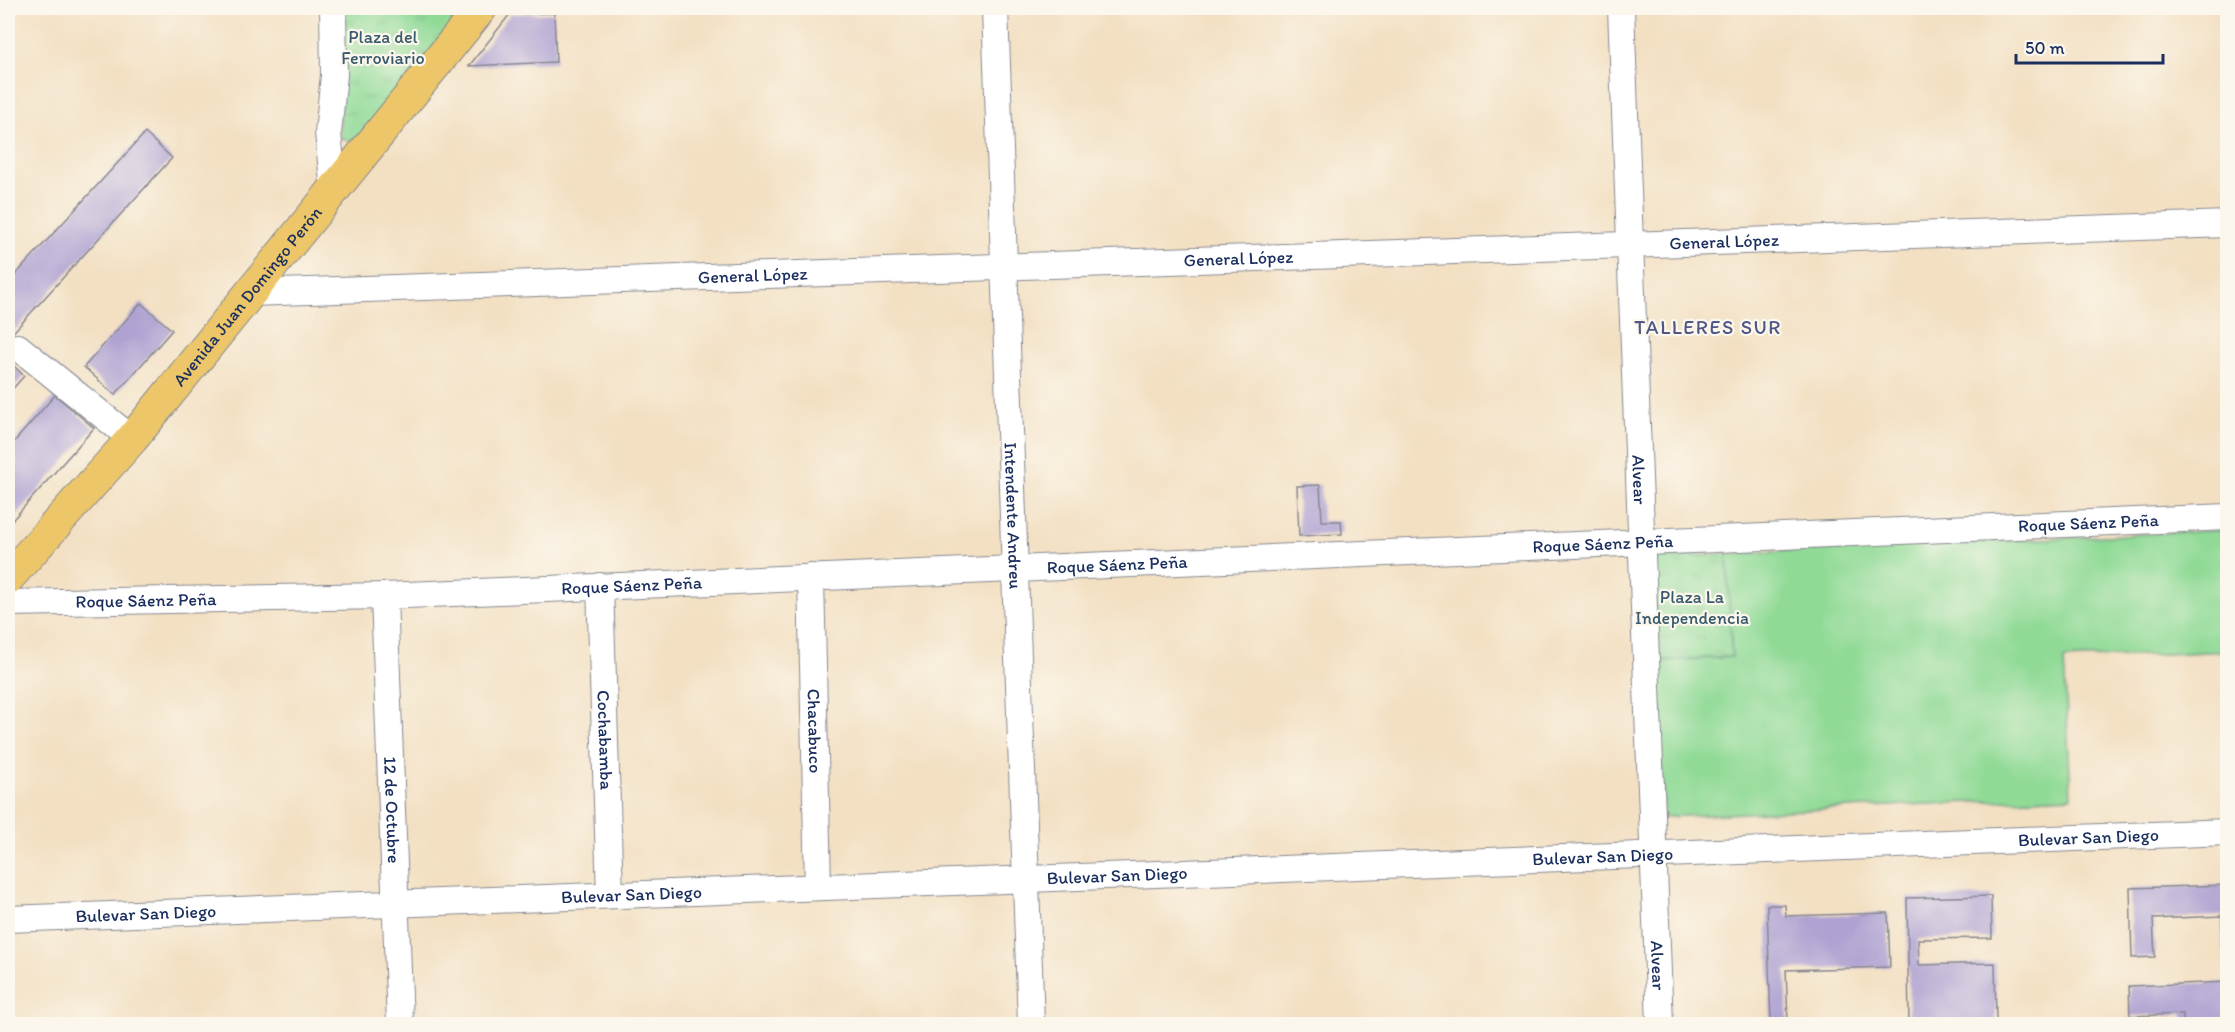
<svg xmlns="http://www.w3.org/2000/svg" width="2235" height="1032" viewBox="0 0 2235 1032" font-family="Itim,sans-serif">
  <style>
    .grass { fill: url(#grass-tufts); stroke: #56847a; stroke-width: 1.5 }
    .garden { fill: #90da96; stroke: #56847a; stroke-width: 1.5 }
    .building { fill: #afa2d2 }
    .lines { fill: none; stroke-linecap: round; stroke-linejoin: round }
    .minor-casing { stroke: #878890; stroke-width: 28 }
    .major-casing { stroke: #878890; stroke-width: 34 }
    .minor { stroke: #fff; stroke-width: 26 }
    .major { stroke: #ecc669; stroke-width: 32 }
    .labels { text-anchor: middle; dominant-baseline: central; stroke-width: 4.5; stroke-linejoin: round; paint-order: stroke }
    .park-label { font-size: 18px; fill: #385a6c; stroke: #fbf7ec }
    .street-label { font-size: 18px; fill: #1b2f5e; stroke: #fbf7ec }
    .neighbourhood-label { font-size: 20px; letter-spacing: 1.5px; fill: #4f5787; stroke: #fbf7ec }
  </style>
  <defs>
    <pattern id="grass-tufts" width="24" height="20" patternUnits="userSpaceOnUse" patternTransform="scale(1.5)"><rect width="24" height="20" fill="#90da96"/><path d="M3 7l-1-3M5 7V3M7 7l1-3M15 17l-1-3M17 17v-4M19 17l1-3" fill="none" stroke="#7cbb84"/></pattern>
  </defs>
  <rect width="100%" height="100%" fill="#fbf7ec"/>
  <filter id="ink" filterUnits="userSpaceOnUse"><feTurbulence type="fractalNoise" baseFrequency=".0167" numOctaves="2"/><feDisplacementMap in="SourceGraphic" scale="12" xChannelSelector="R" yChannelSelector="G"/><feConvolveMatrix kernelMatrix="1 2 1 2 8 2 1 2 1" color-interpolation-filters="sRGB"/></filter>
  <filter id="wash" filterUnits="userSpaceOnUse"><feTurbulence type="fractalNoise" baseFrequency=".008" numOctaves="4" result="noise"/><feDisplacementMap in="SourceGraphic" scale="24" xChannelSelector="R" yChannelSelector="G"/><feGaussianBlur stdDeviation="1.35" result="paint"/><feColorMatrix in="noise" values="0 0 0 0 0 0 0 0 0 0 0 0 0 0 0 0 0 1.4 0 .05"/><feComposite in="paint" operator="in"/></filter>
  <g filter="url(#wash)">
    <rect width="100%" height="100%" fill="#f3e0c3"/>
    <g class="grass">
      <polygon points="343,8 465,8 357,140 349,141 340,138"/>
      <polygon points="1727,554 1732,657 1657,661 1652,558"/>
    </g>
    <polygon class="garden" points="2227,530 2227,651 2064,659 2071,797 1664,817 1657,661 1732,657 1727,554"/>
    <g id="blocks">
      <g class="building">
        <polygon points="554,13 556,62 469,66 510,14"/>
        <polygon points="145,133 172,158 8,338 8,283"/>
        <polygon points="141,303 172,330 115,395 84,367"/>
        <polygon points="8,360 24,376 8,394"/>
        <polygon points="55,395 94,428 8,525 8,449"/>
        <polygon points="1320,485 1322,521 1341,521 1342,534 1299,536 1297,486"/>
        <polygon points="2228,885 2228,950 2223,950 2222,916 2153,919 2155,957 2132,958 2130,888"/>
        <polygon points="1991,896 1992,938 1918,939 1919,965 1995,963 1996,1021 1909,1024 1907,898"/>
        <polygon points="1767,905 1785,905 1786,916 1888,913 1890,967 1786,970 1788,1024 1771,1024"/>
        <polygon points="2228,982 2228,1024 2183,1024 2183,1014 2130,1016 2129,986"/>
        <polygon points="1896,1021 1896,1024 1835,1024 1835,1023"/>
      </g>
    </g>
  </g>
  <g filter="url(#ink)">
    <use href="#blocks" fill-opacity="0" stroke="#878890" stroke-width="1.5"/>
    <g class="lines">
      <defs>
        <g id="minor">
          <polyline points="333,8 334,75 328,133 334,191"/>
          <path id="s1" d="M995 8 1031 1024"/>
          <path id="s2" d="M1621 8 1660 1024"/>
          <path id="s3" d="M251 293 2228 224"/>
          <polyline points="18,347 132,439"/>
          <path id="s4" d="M811 577 818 887"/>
          <path id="s5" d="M600 586 610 895"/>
          <path id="s6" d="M384 596 400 1024"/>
          <path id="s7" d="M8 603 384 596 2228 517"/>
          <path id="s8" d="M8 919 2228 832"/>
        </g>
        <g id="major">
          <path id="s9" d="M8 578 132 439 481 8"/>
        </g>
      </defs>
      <use href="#minor" class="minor-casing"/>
      <use href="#major" class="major-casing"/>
      <use href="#minor" class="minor"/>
      <use href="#major" class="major"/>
    </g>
  </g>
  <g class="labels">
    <g class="park-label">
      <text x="383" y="37">Plaza del<tspan x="383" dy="21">Ferroviario</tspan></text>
      <text x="1692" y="597">Plaza La<tspan x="1692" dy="21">Independencia</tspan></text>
    </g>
    <g class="street-label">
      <text stroke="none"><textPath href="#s3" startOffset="1474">General López</textPath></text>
      <text stroke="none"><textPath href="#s3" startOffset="988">General López</textPath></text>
      <text stroke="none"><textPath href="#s3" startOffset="502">General López</textPath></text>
      <text stroke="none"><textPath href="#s9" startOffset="370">Avenida Juan Domingo Perón</textPath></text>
      <text stroke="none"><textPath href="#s2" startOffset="472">Alvear</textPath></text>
      <text stroke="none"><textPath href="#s1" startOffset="508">Intendente Andreu</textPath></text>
      <text stroke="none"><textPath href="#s7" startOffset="2082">Roque Sáenz Peña</textPath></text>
      <text stroke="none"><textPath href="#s7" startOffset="1596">Roque Sáenz Peña</textPath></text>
      <text stroke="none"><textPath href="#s7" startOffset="1110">Roque Sáenz Peña</textPath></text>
      <text stroke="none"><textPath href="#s7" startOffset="624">Roque Sáenz Peña</textPath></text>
      <text stroke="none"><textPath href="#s7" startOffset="138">Roque Sáenz Peña</textPath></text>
      <text stroke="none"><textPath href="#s4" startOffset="154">Chacabuco</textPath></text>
      <text stroke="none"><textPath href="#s5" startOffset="154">Cochabamba</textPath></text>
      <text stroke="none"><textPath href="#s6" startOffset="214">12 de Octubre</textPath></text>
      <text stroke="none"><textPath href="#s8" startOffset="2082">Bulevar San Diego</textPath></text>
      <text stroke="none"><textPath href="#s8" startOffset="1596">Bulevar San Diego</textPath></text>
      <text stroke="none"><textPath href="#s8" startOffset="1110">Bulevar San Diego</textPath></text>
      <text stroke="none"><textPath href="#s8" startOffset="624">Bulevar San Diego</textPath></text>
      <text stroke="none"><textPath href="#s8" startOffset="138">Bulevar San Diego</textPath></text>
      <text stroke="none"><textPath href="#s2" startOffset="958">Alvear</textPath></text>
    </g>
    <g class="neighbourhood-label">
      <text x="1708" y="327">TALLERES SUR</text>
    </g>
  </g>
  <rect width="2235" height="1032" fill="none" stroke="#fbf7ec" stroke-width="30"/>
  <path d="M2016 54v9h147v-9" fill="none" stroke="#1b2f5e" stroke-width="3"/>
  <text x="2025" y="54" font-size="18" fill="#1b2f5e" stroke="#fbf7ec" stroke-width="4.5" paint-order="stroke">50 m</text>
</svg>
